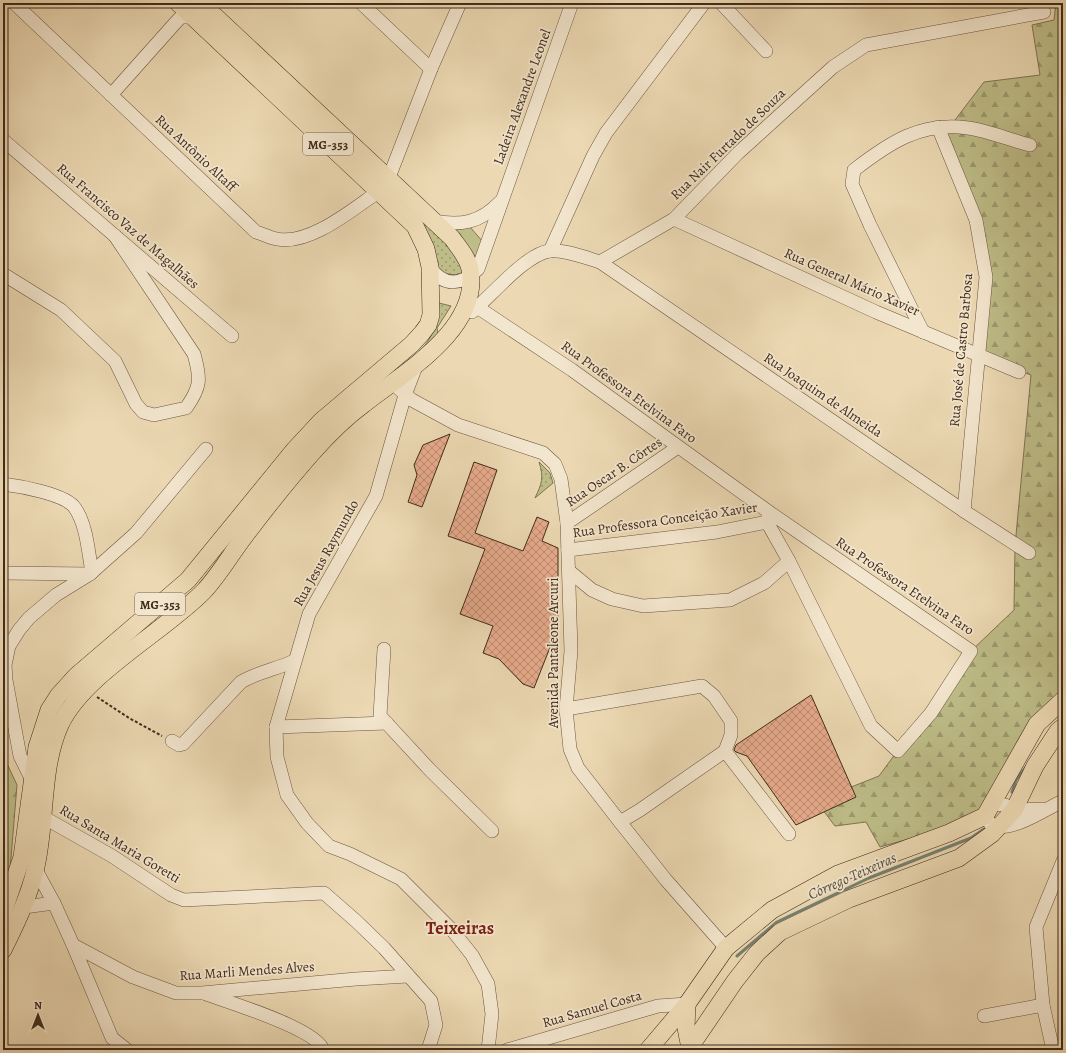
<svg xmlns="http://www.w3.org/2000/svg" width="1066" height="1053" viewBox="0 0 1066 1053" font-family="Alegreya,serif">
  <style>
    .grass { fill: url(#grass-dots); stroke: #807452 }
    .forest { fill: url(#forest-firs); stroke: #807452 }
    .green { fill: #bebd88; stroke: #807452 }
    .lines { fill: none; stroke-linecap: round; stroke-linejoin: round }
    .stream { stroke: #768170; stroke-width: 3 }
    .building { fill: url(#building-cross-hatch); stroke: #412b1c }
    .minor-casing { stroke: #6c5642; stroke-width: 14 }
    .major-casing { stroke: #412b1c; stroke-width: 18 }
    .path { stroke: #412b1c; stroke-width: 2; stroke-dasharray: 3 2; stroke-linecap: butt }
    .minor { stroke: #f3e6ce; stroke-width: 13 }
    .major { stroke: #ecd9b3; stroke-width: 17 }
    .labels { text-anchor: middle; dominant-baseline: central; stroke-width: 3.5; stroke-linejoin: round; paint-order: stroke }
    .shield { fill: #f3e6ce; stroke: #766351; stroke-width: 1 }
    .shield-label { font-size: 13px; font-weight: bold; fill: #412b1c }
    .street-label { font-size: 14px; fill: #412b1c; stroke: #f3e6ce }
    .water-label { font-size: 15px; font-style: italic; fill: #574f3f; stroke: #f3e6ce }
    .district-label { font-size: 18px; font-weight: bold; fill: #7a1f14; stroke: #f3e6ce }
  </style>
  <defs>
    <pattern id="grass-dots" width="8" height="8" patternUnits="userSpaceOnUse"><rect width="8" height="8" fill="#bebd88"/><path d="M2 2h.1M6 6h.1" fill="none" stroke="#9c9a6e" stroke-width="1.8" stroke-linecap="round"/></pattern>
    <pattern id="forest-firs" width="22" height="20" patternUnits="userSpaceOnUse"><rect width="22" height="20" fill="#bebd88"/><path d="M5 1l3.5 6h-7zM16 11l3.5 6h-7z" fill="#9c9a6e"/></pattern>
    <pattern id="building-cross-hatch" width="8" height="8" patternUnits="userSpaceOnUse"><rect width="8" height="8" fill="#e7ab8c"/><path d="M0 0l8 8M0 8l8-8" fill="none" stroke="#bd8b72"/></pattern>
  </defs>
  <rect width="100%" height="100%" fill="#ecd9b3"/>
  <filter id="stains"><feTurbulence type="fractalNoise" baseFrequency=".005" numOctaves="4"/><feColorMatrix values="0 0 0 0 .2 0 0 0 0 .09 0 0 0 0 .02 0 0 0 .5 -.17"/></filter>
  <radialGradient id="worn" r=".72"><stop offset=".6" stop-color="#630" stop-opacity="0"/><stop offset="1" stop-color="#630" stop-opacity=".3"/></radialGradient>
  <g class="grass">
    <path d="M403 200 455 251 465 271C457 277 447 275 439 270Z"/>
    <path d="M439 303 451 306 437 328 438 334 423 348C434 334 438 320 439 303Z"/>
    <path d="M539 462 550 473 553 483 535 498C542 483 544 478 539 462Z"/>
  </g>
  <g class="forest">
    <polygon points="1056,3 1063,3 1063,703 973,821 880,847 866,822 835,826 816,801 879,776 971,651 1014,610 1015,546 1031,375 977,355 983,313 976,220 942,137 984,82 1040,75 1032,25 1054,20"/>
    <polygon points="3,755 17,785 10,870 3,890"/>
  </g>
  <polygon class="green" points="470,227 483,242 476,258 463,241 451,231"/>
  <g class="lines">
    <g class="stream">
      <polyline points="1012,792 1016,780 1026,767"/>
      <polyline points="737,956 777,922 869,878 971,838 984,829"/>
    </g>
  </g>
  <g class="building">
    <polygon points="450,434 422,507 408,502 417,475 414,465 423,445"/>
    <polygon points="474,462 497,470 475,533 523,551 537,517 549,522 542,541 558,548 558,627 534,688 523,684 499,659 483,653 493,626 460,614 485,549 448,536"/>
    <polygon points="811,695 856,797 796,825 747,756 736,752 734,750 736,745"/>
  </g>
  <g class="lines">
    <defs>
      <g id="minor">
        <path d="M14 3 256 232C263 234 270 238 277 239 309 246 353 209 378 192"/>
        <polyline points="361,3 431,69"/>
        <polyline points="721,3 766,51"/>
        <polyline points="111,95 177,21 181,17 193,17"/>
        <polyline points="938,127 976,220 986,277 964,511"/>
        <polyline points="3,140 232,336"/>
        <polyline points="388,180 431,69 460,3"/>
        <polyline points="674,219 876,312 1019,372"/>
        <path d="M433 221C461 226 480 223 500 202"/>
        <polyline points="550,251 593,156 606,133 704,3"/>
        <polyline points="600,262 964,511 1029,553"/>
        <path d="M430 267C444 288 462 285 478 269L572 3"/>
        <path d="M3 274 61 310 115 361 136 404 143 412 154 415 186 408C201 387 201 379 194 354L115 236"/>
        <polyline points="468,301 572,370 769,512 767,522 789,561 871,726 898,751 931,713 971,651 769,512"/>
        <path d="M472 312C492 295 525 255 549 251 563 249 587 258 600 262L674 219 738 153 833 67 866 45 1044 12"/>
        <path d="M923 332 870 225 852 184 854 170C889 143 921 121 968 128 989 131 1010 140 1030 145"/>
        <polyline points="417,364 405,395 376,496 309,614 278,720 276,727 277,757 287,795 307,823 329,846 350,854 401,879 452,930 472,955 488,984 492,1014 488,1050"/>
        <polyline points="399,389 412,400 458,425 543,453 555,464 561,479 567,523 571,651 566,709 570,749 578,768 620,822 666,880 726,948"/>
        <path d="M3 484C19 486 66 494 75 508 87 526 88 551 92 572"/>
        <polyline points="567,523 678,447"/>
        <polyline points="568,550 717,532 767,522"/>
        <polyline points="569,571 592,590 612,599 643,606 730,600 764,583 789,561"/>
        <polyline points="3,573 90,574"/>
        <polyline points="384,649 380,716 430,770 492,831"/>
        <polyline points="566,709 702,686 714,696 731,721 731,735 725,751 640,810 620,822"/>
        <polyline points="276,727 387,723"/>
        <path d="M172 741 179 745 183 744 241 682C258 672 277 669 294 661"/>
        <polyline points="725,751 789,834"/>
        <polyline points="31,778 20,756 6,680 5,665 9,646 19,630 29,618 56,595 90,574 136,533 206,449"/>
        <polyline points="993,804 1005,805 1014,810 1043,809"/>
        <path d="M985 816 992 826C1015 831 1043 810 1063 801"/>
        <polyline points="43,817 112,856 171,895 184,900 324,893 356,921 384,948 431,1001 436,1025 428,1050"/>
        <polyline points="36,870 54,903 73,945 112,1038 127,1050"/>
        <polyline points="24,907 54,903"/>
        <polyline points="73,945 133,977 176,993 202,993 356,979 408,976"/>
        <path d="M206 994C228 1002 317 1029 323 1050"/>
        <polyline points="984,1016 1043,1005"/>
        <polyline points="507,1050 658,1006 687,1004"/>
        <polyline points="1053,1050 1043,1005 1036,927 1063,861"/>
      </g>
      <g id="major">
        <polyline points="3,913 22,857 37,747 49,710 58,696 76,676 188,580 295,449 321,421 412,344 422,333 428,325 431,315 430,267 426,249 415,226 178,3"/>
        <path d="M3 950C16 924 28 899 35 871 47 823 40 770 60 725 84 674 164 632 204 591 219 575 231 554 244 537 266 508 288 480 312 453 328 435 345 418 364 404 403 373 481 329 470 269 468 258 459 248 452 238L201 3"/>
        <polyline points="687,1004 686,1028 690,1048"/>
        <polyline points="648,1050 687,1004 726,948 772,910 838,874 949,833 985,816 1037,724 1063,700"/>
        <polyline points="688,1050 735,981 757,953 780,932 849,899 959,858 992,834 1014,810 1035,766 1058,731 1063,727"/>
      </g>
    </defs>
    <use href="#minor" class="minor-casing"/>
    <use href="#major" class="major-casing"/>
    <polyline class="path" points="97,697 129,718 162,736"/>
    <use href="#minor" class="minor"/>
    <use href="#major" class="major"/>
  </g>
  <g class="labels">
    <g class="shield">
      <rect x="303" y="133" width="50" height="22" rx="3"/>
      <rect x="135" y="593" width="50" height="22" rx="3"/>
    </g>
    <g class="shield-label">
      <text x="328" y="144">MG-353</text>
      <text x="160" y="604">MG-353</text>
    </g>
    <g class="street-label">
      <text transform="translate(522 97) rotate(-70)">Ladeira Alexandre Leonel</text>
      <text transform="translate(728 144) rotate(-44)">Rua Nair Furtado de Souza</text>
      <text transform="translate(196 153) rotate(43)">Rua Antônio Altaff</text>
      <text transform="translate(128 226) rotate(41)">Rua Francisco Vaz de Magalhães</text>
      <text transform="translate(852 282) rotate(24)">Rua General Mário Xavier</text>
      <text transform="translate(961 350) rotate(-85)">Rua José de Castro Barbosa</text>
      <text transform="translate(629 392) rotate(36)">Rua Professora Etelvina Faro</text>
      <text transform="translate(823 395) rotate(34)">Rua Joaquim de Almeida</text>
      <text transform="translate(614 472) rotate(-34)">Rua Oscar B. Côrtes</text>
      <text transform="translate(665 520) rotate(-8)">Rua Professora Conceição Xavier</text>
      <text transform="translate(326 553) rotate(-61)">Rua Jesus Raymundo</text>
      <text transform="translate(905 586) rotate(34)">Rua Professora Etelvina Faro</text>
      <text transform="translate(553 653) rotate(-90)">Avenida Pantaleone Arcuri</text>
      <text transform="translate(120 844) rotate(31)">Rua Santa Maria Goretti</text>
      <text transform="translate(247 971) rotate(-4)">Rua Marli Mendes Alves</text>
      <text transform="translate(592 1009) rotate(-16)">Rua Samuel Costa</text>
    </g>
    <g class="water-label">
      <text transform="translate(852 876) rotate(-24)">Córrego Teixeiras</text>
    </g>
    <g class="district-label">
      <text x="460" y="928">Teixeiras</text>
    </g>
  </g>
  <rect width="1066" height="1053" fill="none" stroke="#ecd9b3" stroke-width="16"/>
  <rect x="4" y="4" width="1058" height="1045" fill="none" stroke="#412b1c" stroke-width="2"/>
  <rect x="8" y="8" width="1050" height="1037" fill="none" stroke="#412b1c"/>
  <g transform="translate(38 1015)" stroke="#f3e6ce" stroke-width="3" paint-order="stroke">
  <path d="M0-3L7 15L0 10L-7 15Z" fill="#412b1c"/>
  <text y="-6" font-size="11" font-weight="bold" text-anchor="middle" fill="#412b1c">N</text>
  </g>
  <rect width="100%" height="100%" filter="url(#stains)"/>
  <rect width="100%" height="100%" fill="url(#worn)"/>
</svg>
